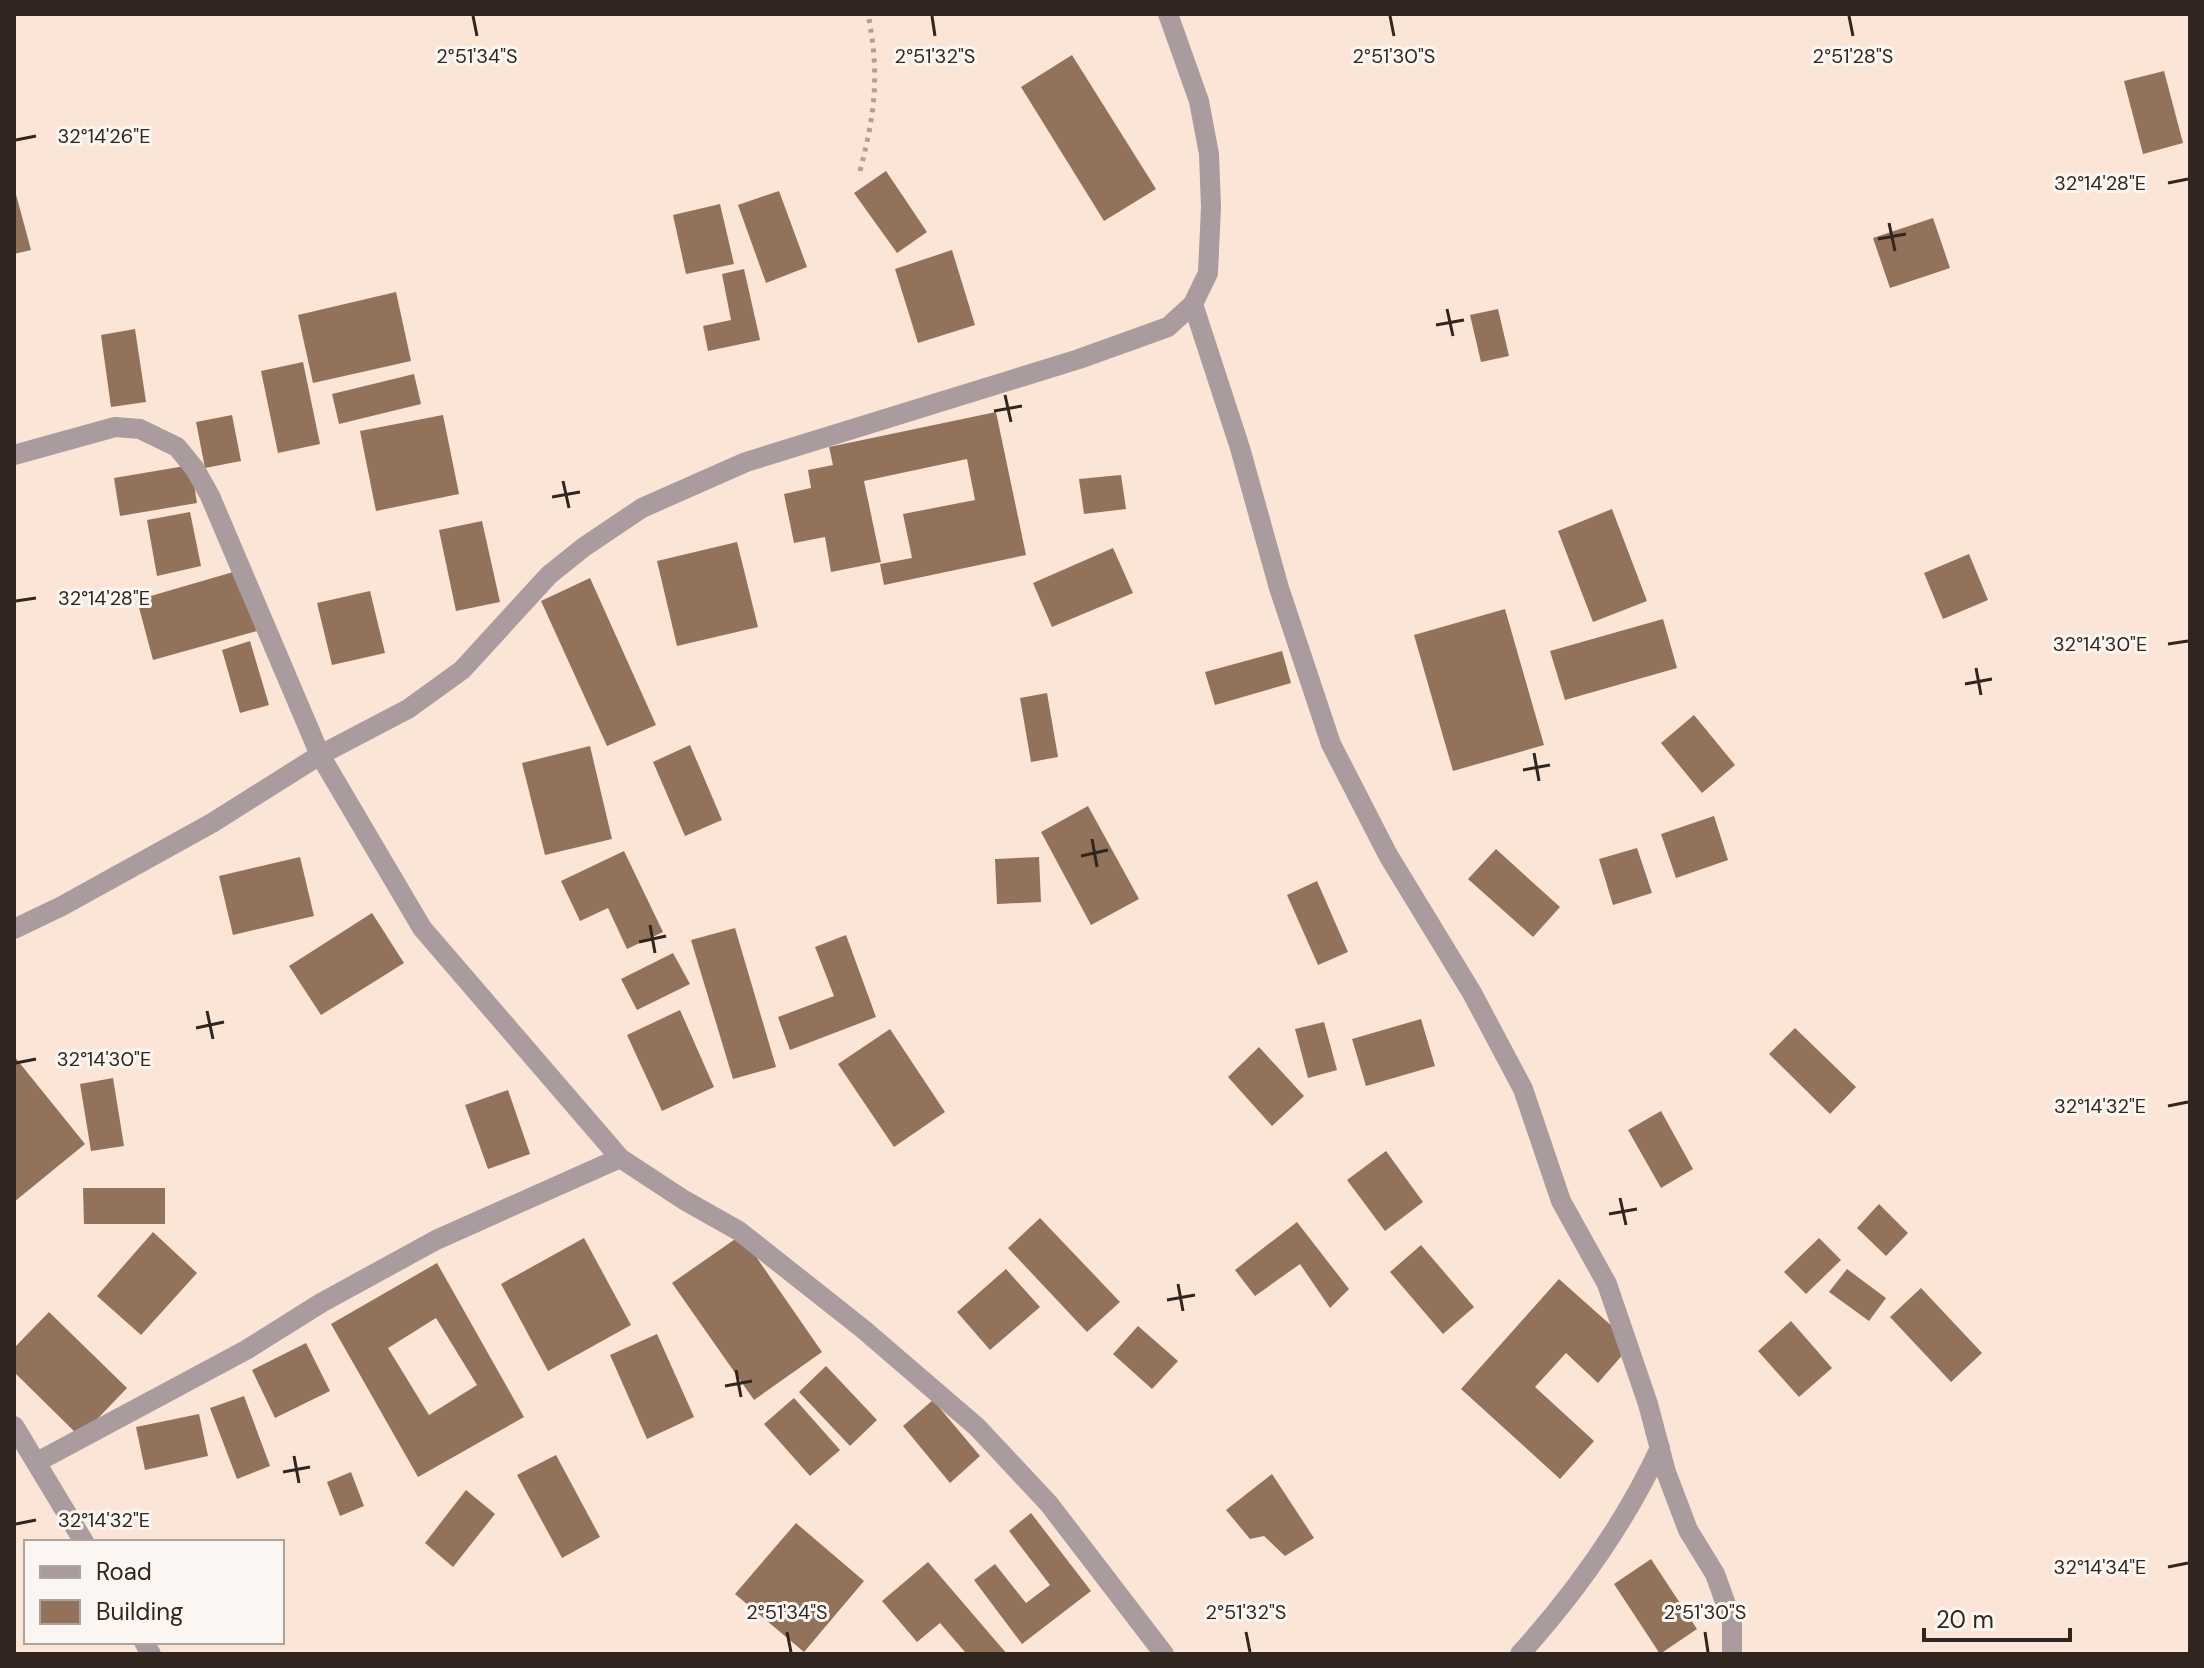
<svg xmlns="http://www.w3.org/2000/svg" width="2204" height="1668" viewBox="0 0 2204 1668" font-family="'DM Sans',sans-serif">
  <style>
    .building { fill: #92725b; fill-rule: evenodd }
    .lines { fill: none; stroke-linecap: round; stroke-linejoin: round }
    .path { stroke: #b19f93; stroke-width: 5; stroke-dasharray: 4 6; stroke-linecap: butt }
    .minor { stroke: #a99b9e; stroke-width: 20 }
    .ticks { fill: none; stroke: #30261f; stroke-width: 3 }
    .ticks-label { font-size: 20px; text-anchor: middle; fill: #30261f; stroke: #fbf6f2; stroke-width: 6; stroke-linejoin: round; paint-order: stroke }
  </style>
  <rect width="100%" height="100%" fill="#fbe5d6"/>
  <g class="building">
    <polygon points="1072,55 1156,189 1104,221 1021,87"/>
    <polygon points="2164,71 2183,143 2143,154 2124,81"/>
    <polygon points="886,171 927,232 897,253 854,193"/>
    <polygon points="14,187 31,250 14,254"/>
    <polygon points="779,191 807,267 766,283 738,205"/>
    <polygon points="720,204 734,264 686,274 673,215"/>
    <polygon points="1933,218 1950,268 1890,288 1873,238"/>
    <polygon points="952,250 975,325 918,343 895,269"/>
    <polygon points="744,269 760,340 708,351 703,326 731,320 722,274"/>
    <polygon points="396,292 411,361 313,383 298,315"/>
    <polygon points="1498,309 1509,356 1481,362 1470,315"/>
    <polygon points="135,329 146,402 111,407 101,335"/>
    <polygon points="303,362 320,444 278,453 261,371"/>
    <polygon points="414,374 421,404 339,424 332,394"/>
    <polygon points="996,412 1026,555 884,585 880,564 912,558 903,514 975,500 967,459 864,481 881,562 831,572 825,537 794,543 784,494 811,488 808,470 833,465 829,447"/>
    <polygon points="232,415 241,461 205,468 196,422"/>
    <polygon points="443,415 459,494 376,511 360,431"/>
    <polygon points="191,465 197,503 120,516 114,478"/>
    <polygon points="1121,475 1126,509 1084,514 1079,479"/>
    <polygon points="1612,509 1647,601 1593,622 1558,531"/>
    <polygon points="190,512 201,566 157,576 147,520"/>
    <polygon points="482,521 500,602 456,611 439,530"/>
    <polygon points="737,542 758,627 677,646 657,561"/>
    <polygon points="1113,548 1133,593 1052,627 1033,583"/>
    <polygon points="1969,554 1988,600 1943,619 1924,573"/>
    <polygon points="240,570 257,631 153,660 137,600"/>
    <polygon points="590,578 656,725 607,746 541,601"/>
    <polygon points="370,591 385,653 332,665 317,603"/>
    <polygon points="1505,609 1544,745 1453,771 1414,635"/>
    <polygon points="1663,619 1677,668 1565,700 1550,651"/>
    <polygon points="250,641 269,705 240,713 222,650"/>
    <polygon points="1282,651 1291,683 1215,705 1205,672"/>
    <polygon points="1047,693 1058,757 1031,762 1020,698"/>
    <polygon points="1694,715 1735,765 1702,793 1661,743"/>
    <polygon points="690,745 722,820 685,836 653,762"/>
    <polygon points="590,746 612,839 545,855 522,763"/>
    <polygon points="1088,806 1139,899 1091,925 1041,832"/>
    <polygon points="1714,816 1728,860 1676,878 1661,834"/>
    <polygon points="1637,848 1652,893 1613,905 1599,859"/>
    <polygon points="1496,849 1560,907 1533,937 1468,879"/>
    <polygon points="624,851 663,932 627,949 608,908 580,921 561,881"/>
    <polygon points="300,857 314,916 233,935 219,876"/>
    <polygon points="1039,857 1041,902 997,904 995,859"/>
    <polygon points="1317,881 1348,952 1318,965 1287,895"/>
    <polygon points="372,913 404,963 321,1015 289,966"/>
    <polygon points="735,928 776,1067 733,1079 691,940"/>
    <polygon points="846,935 876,1017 790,1050 778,1017 834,996 815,947"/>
    <polygon points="673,953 690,984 637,1010 621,979"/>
    <polygon points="680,1010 714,1087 662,1111 627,1035"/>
    <polygon points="1421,1019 1435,1066 1366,1086 1352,1039"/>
    <polygon points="1324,1022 1337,1070 1308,1078 1295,1029"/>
    <polygon points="1795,1028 1856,1087 1830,1114 1769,1054"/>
    <polygon points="890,1029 945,1112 894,1147 838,1064"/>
    <polygon points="1259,1047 1304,1096 1272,1126 1228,1077"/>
    <polygon points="14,1056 85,1144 14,1202"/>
    <polygon points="113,1078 124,1146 91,1151 80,1084"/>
    <polygon points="508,1090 530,1154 488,1169 465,1105"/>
    <polygon points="1661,1111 1693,1169 1661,1188 1628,1130"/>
    <polygon points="1386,1151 1423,1202 1385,1231 1347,1180"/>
    <polygon points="83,1188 165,1188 165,1224 84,1224"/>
    <polygon points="1879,1204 1908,1233 1886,1256 1857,1228"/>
    <polygon points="1040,1218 1120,1302 1087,1332 1008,1248"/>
    <polygon points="1297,1222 1349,1289 1330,1308 1300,1264 1255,1296 1235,1270"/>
    <polygon points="153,1232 197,1273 141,1335 97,1296"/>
    <polygon points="741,1235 822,1352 754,1400 672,1283"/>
    <polygon points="584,1238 631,1325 548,1371 501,1284"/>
    <polygon points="1819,1238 1841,1260 1806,1294 1784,1272"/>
    <polygon points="1421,1245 1474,1307 1443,1334 1390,1272"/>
    <path d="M437 1263 524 1417 418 1477 331 1324ZM436 1318 477 1385 429 1415 388 1348Z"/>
    <polygon points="1006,1269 1040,1307 990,1350 957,1312"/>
    <polygon points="1847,1269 1886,1298 1869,1321 1829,1292"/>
    <polygon points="1559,1279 1632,1344 1598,1383 1566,1353 1535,1387 1594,1441 1560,1479 1461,1389"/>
    <polygon points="1921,1288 1982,1353 1951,1382 1890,1317"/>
    <polygon points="49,1312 127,1388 80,1437 14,1372 14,1348"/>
    <polygon points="1791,1321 1832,1368 1799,1397 1758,1351"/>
    <polygon points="1138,1326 1178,1361 1152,1389 1113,1354"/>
    <polygon points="657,1334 694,1417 647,1439 610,1355"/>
    <polygon points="306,1343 330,1391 275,1418 252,1370"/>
    <polygon points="826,1366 877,1420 850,1446 799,1392"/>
    <polygon points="244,1396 270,1466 237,1479 210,1408"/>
    <polygon points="794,1398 840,1450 810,1476 764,1424"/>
    <polygon points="933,1400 980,1456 950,1483 903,1426"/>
    <polygon points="199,1414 208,1456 145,1470 136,1427"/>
    <polygon points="556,1455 600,1537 562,1558 517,1475"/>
    <polygon points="351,1472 364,1506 340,1516 327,1482"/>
    <polygon points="1272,1474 1314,1538 1285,1556 1264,1536 1250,1539 1226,1510"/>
    <polygon points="466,1490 495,1514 453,1567 425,1543"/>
    <polygon points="1031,1513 1091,1591 1022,1644 974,1580 995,1564 1026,1603 1050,1585 1009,1531"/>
    <polygon points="796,1523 864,1581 804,1652 735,1594"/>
    <polygon points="1651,1559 1697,1629 1660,1654 1614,1584"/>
    <polygon points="928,1562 1007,1654 962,1654 965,1652 940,1623 917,1642 882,1601"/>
  </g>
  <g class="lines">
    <path class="path" d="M860 171C875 113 880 74 868 14"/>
    <g class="minor">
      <polyline points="1193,304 1240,448 1279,588 1331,744 1388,855 1472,993 1523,1089 1561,1201 1607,1284 1648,1404 1666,1472 1688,1530 1715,1574 1732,1621 1732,1654"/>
      <polyline points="14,455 115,427 140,429 177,447 195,469 210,496 320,755 422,928 620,1158 684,1200 739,1231 863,1329 977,1427 1049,1504 1164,1654"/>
      <polyline points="14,929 62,906 212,823 320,755 408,709 462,670 549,575 584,547 642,508 746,462 1079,359 1168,327 1193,304 1208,273 1211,207 1209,154 1199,101 1168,14"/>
      <polyline points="14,1426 84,1542"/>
      <polyline points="37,1462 246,1350 321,1303 436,1240 620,1158"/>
      <polyline points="144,1642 151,1654"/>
      <path d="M1520 1654C1576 1592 1625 1523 1660 1448"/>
    </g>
  </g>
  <path class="ticks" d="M473 16 477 36M932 16 935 36M1390 16 1394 36M1849 16 1853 36M16 140 36 136M2168 183 2188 179M1889 223 1895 251M1878 239 1906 234M1447 309 1453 336M1436 325 1464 320M1005 395 1011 422M994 411 1022 406M563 481 569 508M552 497 580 492M16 601 36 598M2168 644 2188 641M1976 668 1981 695M1965 684 1992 679M1534 753 1539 781M1523 770 1550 765M1092 839 1097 867M1081 856 1108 850M650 925 655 953M639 942 666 936M207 1011 213 1039M196 1028 224 1022M16 1063 36 1059M2168 1106 2188 1102M1620 1198 1626 1225M1609 1214 1637 1209M1178 1284 1183 1311M1167 1300 1195 1295M736 1370 741 1397M725 1386 752 1381M294 1456 299 1483M283 1472 310 1467M16 1524 36 1520M2168 1567 2188 1563M787 1632 791 1652M1246 1632 1250 1652M1705 1632 1708 1652"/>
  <g class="ticks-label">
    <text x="477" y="63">2°51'34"S</text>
    <text x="935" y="63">2°51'32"S</text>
    <text x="1394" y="63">2°51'30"S</text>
    <text x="1853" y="63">2°51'28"S</text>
    <text x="104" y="143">32°14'26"E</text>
    <text x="2100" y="190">32°14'28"E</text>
    <text x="104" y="605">32°14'28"E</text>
    <text x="2100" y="651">32°14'30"E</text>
    <text x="104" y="1066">32°14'30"E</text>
    <text x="2100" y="1113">32°14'32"E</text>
    <text x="104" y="1527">32°14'32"E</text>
    <text x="2100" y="1574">32°14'34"E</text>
    <text x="787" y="1619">2°51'34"S</text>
    <text x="1246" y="1619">2°51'32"S</text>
    <text x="1705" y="1619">2°51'30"S</text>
  </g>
  <rect width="2204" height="1668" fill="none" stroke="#30261f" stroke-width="32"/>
  <rect x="24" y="1540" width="260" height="104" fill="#fbf6f2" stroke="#aaa39e" stroke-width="2"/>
  <rect x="40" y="1566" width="40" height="12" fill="#a99b9e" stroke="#aaa39e" stroke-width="2"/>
  <text x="96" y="1580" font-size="24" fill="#30261f">Road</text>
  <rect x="40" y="1600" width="40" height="24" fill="#92725b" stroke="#aaa39e" stroke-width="2"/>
  <text x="96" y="1620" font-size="24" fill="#30261f">Building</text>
  <path d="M1924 1628v12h146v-12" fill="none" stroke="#30261f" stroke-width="4"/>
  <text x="1936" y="1628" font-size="24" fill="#30261f" stroke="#fbf6f2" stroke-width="6" paint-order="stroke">20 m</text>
</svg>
